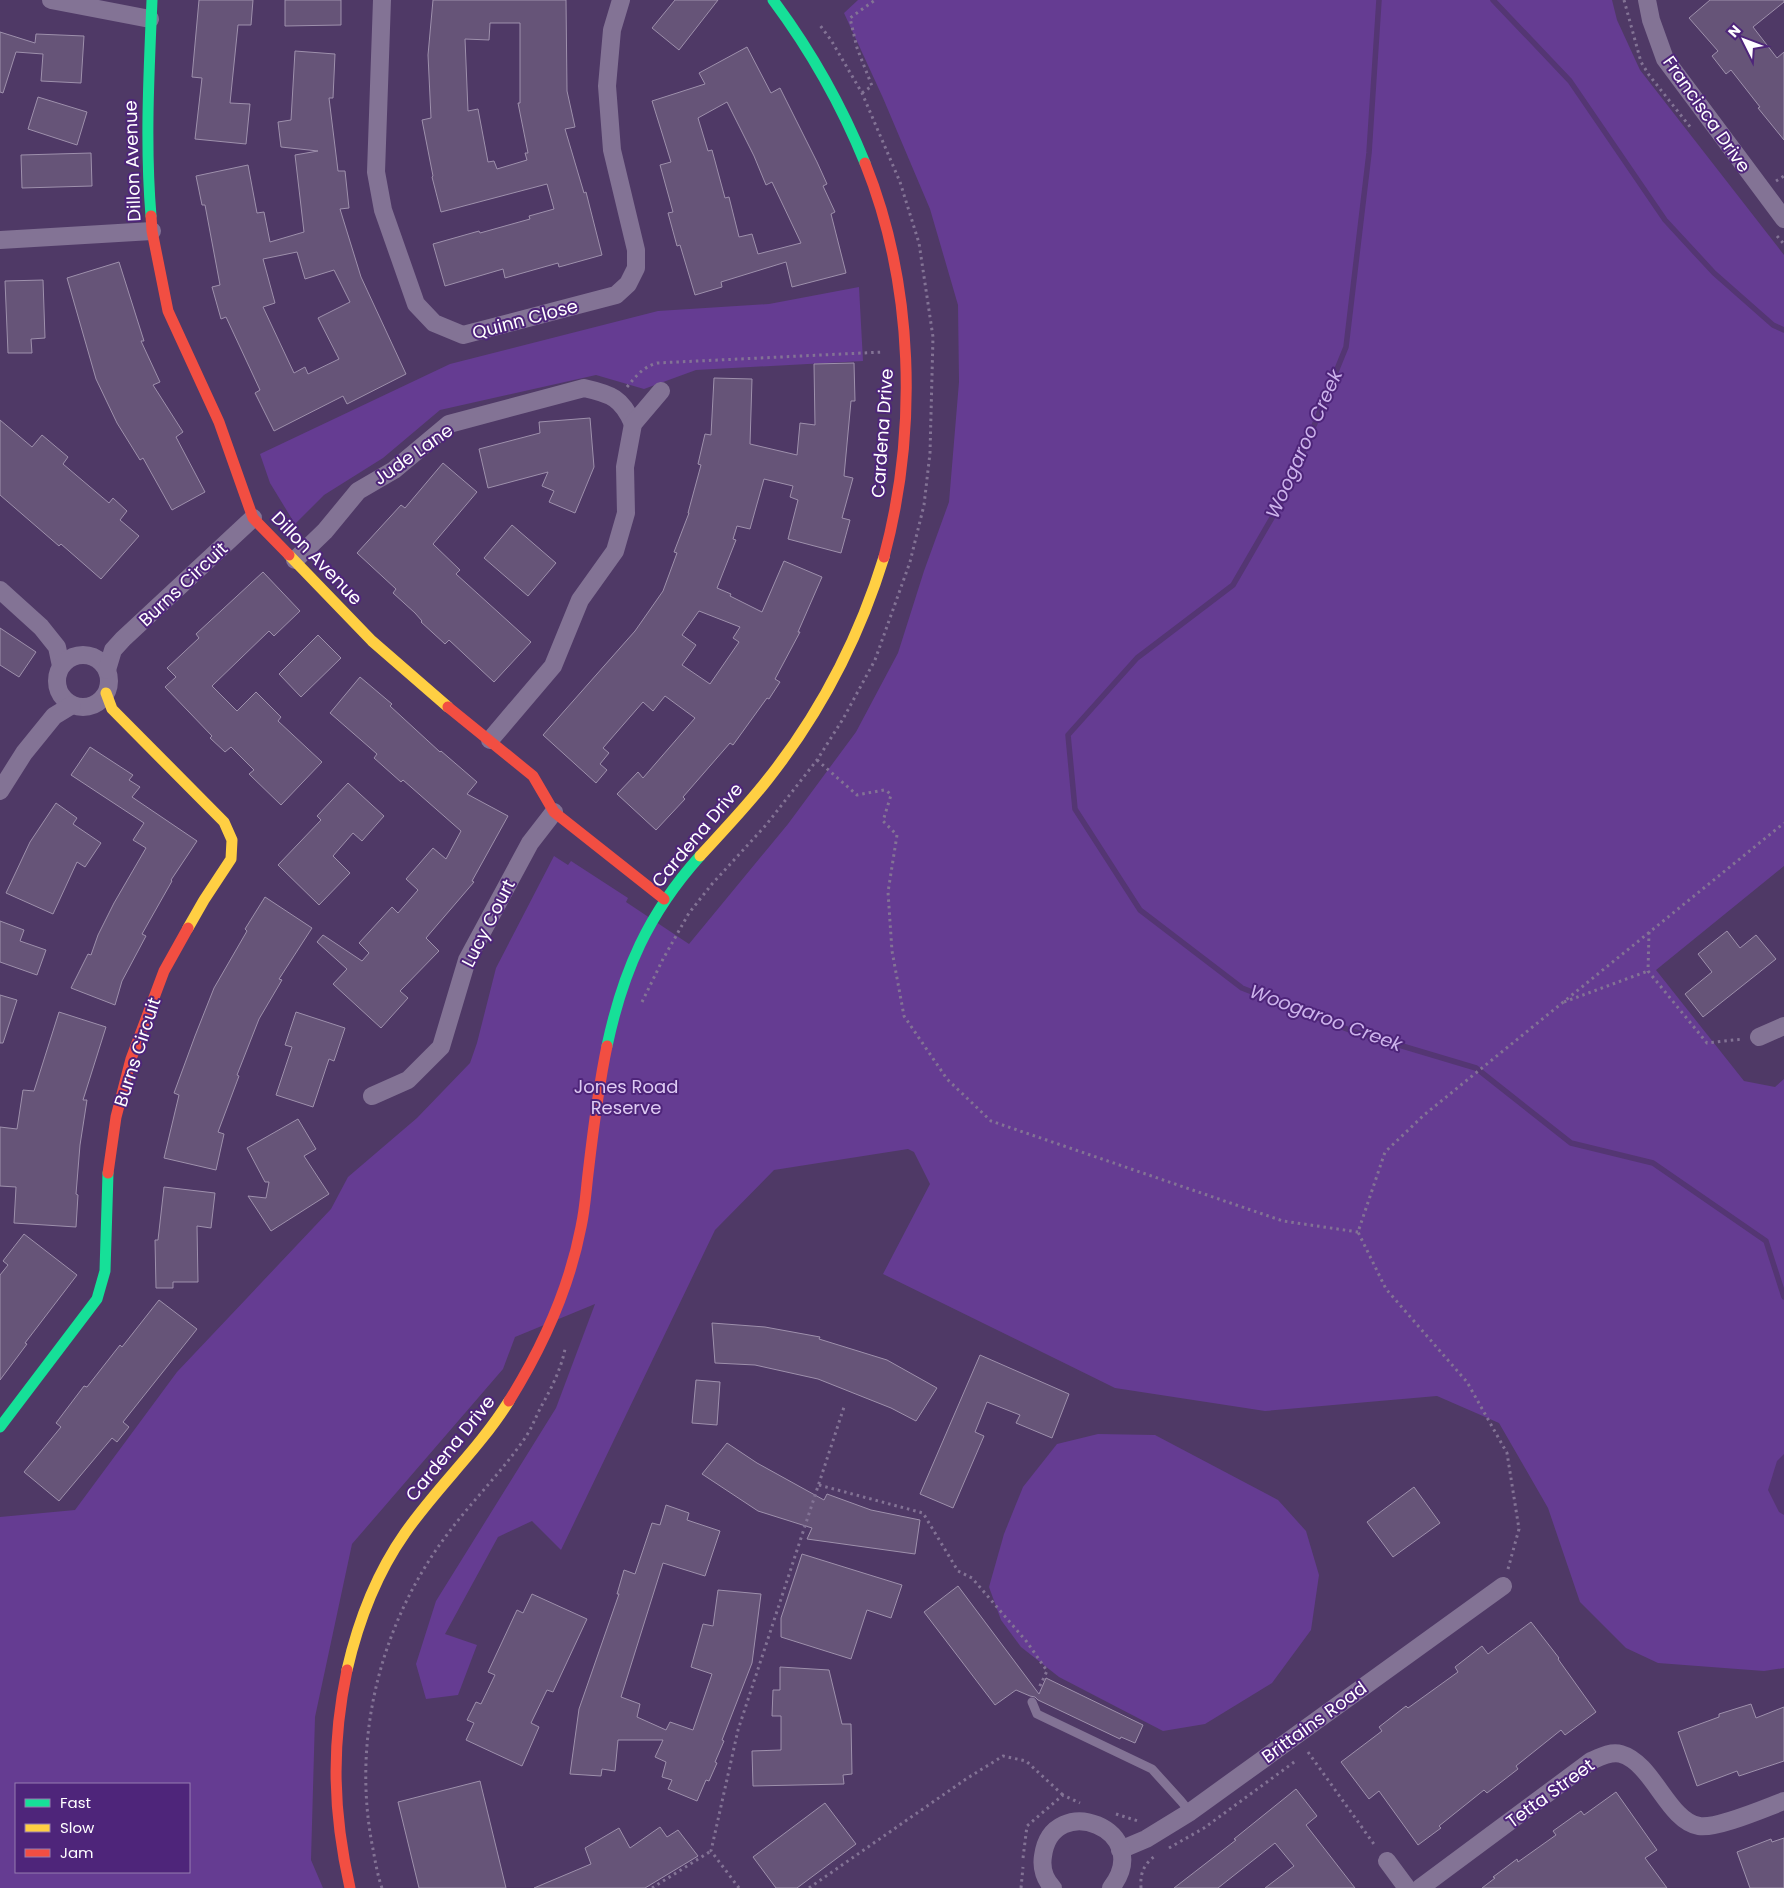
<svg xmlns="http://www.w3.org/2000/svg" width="1784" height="1888" viewBox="0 0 1784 1888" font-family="Poppins,sans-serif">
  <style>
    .green { fill: #653c92; fill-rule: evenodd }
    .water { fill: #543673 }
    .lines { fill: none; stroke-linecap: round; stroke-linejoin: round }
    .stream { stroke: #543673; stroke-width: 5.5 }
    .building { fill: #665478; stroke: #9e90ac; fill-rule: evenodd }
    .path { stroke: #837395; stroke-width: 3; stroke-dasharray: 2.5 4; stroke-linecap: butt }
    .lane { stroke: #837395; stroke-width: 9 }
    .street { stroke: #837395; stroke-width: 18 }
    .fast { stroke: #16e098; stroke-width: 11 }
    .slow { stroke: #ffcf43; stroke-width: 11 }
    .jam { stroke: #f24e42; stroke-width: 11 }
    .labels { text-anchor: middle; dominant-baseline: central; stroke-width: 4; stroke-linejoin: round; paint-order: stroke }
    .street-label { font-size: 18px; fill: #fff; stroke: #4e257a }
    .park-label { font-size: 18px; fill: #decbf3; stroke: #4e257a }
    .water-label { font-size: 19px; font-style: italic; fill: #cdb3ec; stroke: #4e257a }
  </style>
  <rect width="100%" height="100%" fill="#4f3966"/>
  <g class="green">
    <path d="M858 0H1612L1617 20 1640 70 1784 255V866L1656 970 1744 1081 1775 1087 1784 1079V1668L1764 1671 1658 1663 1626 1648 1580 1602 1548 1508 1499 1423 1437 1396 1265 1411 1115 1388 883 1274 930 1184 914 1152 908 1149 774 1170 715 1230 561 1550 532 1521 498 1537 445 1634 477 1645 458 1695 426 1699 416 1664 436 1601 556 1408 595 1304 515 1337 503 1369 352 1544 315 1717 311 1860 323 1888H0V1517L75 1510 177 1372 331 1209 348 1177 417 1118 470 1063 477 1043 496 968 554 856 568 865 571 861 628 898 626 902 689 944 788 824 856 732 898 653 924 571 949 502 959 382 958 305 930 209 883 98 844 13ZM16 1784H189V1872H16Z"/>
    <polygon points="859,287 863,361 696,370 644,389 596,375 440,410 383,458 324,495 295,524 270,483 260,454 450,364 658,311 769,304"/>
    <polygon points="1098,1434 1155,1435 1278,1500 1306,1531 1319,1575 1311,1630 1272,1683 1205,1724 1163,1731 1059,1677 1021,1647 1001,1620 989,1587 1004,1534 1023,1487 1057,1444"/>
  </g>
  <polygon class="water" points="1784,1454 1784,1515 1779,1512 1768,1490 1777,1461"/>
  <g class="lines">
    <g class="stream">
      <polyline points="1379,0 1369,153 1346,347 1287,492 1233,585 1137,658 1068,735 1075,809 1140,910 1242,988 1352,1031 1476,1068 1571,1143 1653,1163 1766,1241 1784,1297"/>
      <polyline points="1493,0 1570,81 1665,220 1714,273 1773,325 1784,330"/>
    </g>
  </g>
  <g class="building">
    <polygon points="199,0 253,0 251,25 238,25 230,103 250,104 246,144 195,139 202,78 192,77"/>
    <polygon points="285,0 341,0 341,25 285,26"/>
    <path d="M433 0H566L567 91 575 127 565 129 584 193 586 192 602 255 559 267 558 263 505 278 503 269 445 286 433 244 479 231 480 233 530 219 529 216 554 209 547 184 441 212 432 177 433 176 422 120 431 118 428 55ZM490 23H520V103H518L528 153H525L527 160 497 169 494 161 488 162 478 109 468 111 465 39 489 40Z"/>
    <polygon points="675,0 718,0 679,50 652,28"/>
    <polygon points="1710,0 1784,0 1784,2 1753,27 1777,58 1784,52 1784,140 1758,108 1760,107 1731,70 1726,74 1712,56 1718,51 1689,18"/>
    <polygon points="0,32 35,43 36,34 84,36 81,83 41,81 43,54 16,52 3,93 0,92"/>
    <path d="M747 47 771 93 780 88 817 162 827 184 823 186 835 212 831 214 846 273 792 287 786 262 721 282 722 287 695 295 680 245 677 246 668 213 673 212 660 165 671 162 652 101 705 84 699 73ZM727 102 754 156 766 185 772 182 801 243 758 254 752 234 739 237 729 197 725 198 712 150 708 151 698 118Z"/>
    <path d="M295 51 335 54 333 98H329L338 171H345L349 208 340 209 361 277 406 374 347 404 343 396 274 431 255 393 260 390 226 317 221 319 212 287 220 285 205 205H202L196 176 248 165 257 213 264 212 270 242 304 232 295 155 318 151 281 147 278 122 291 120ZM297 252 305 279 334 270 350 302 318 318 339 359 308 374 305 367 294 373 263 307 275 303 263 259Z"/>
    <polygon points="38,97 87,112 77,145 28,129"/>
    <polygon points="91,153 92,186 22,188 21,155"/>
    <polygon points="119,262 144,341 141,341 160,382 153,385 183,432 176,437 205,492 172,510 143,458 140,460 117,423 96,379 67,278"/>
    <polygon points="43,280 45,338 31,339 32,353 8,353 5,281"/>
    <path d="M854 363 855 401H851L844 476 853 478 842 518 850 520 841 553 788 539 798 500 790 497 793 486 764 479 750 529 737 526 733 539 736 540 717 588 731 594 730 596 762 612 784 561 822 577 798 632H800L775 679 780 682 769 699 767 698 733 745 730 743 683 797 685 799 656 830 617 794 638 772 643 778 695 718 665 696 653 711 643 702 603 748 609 753 600 764 607 770 596 783 543 735 635 631 663 591 677 553 674 552 689 513H688L701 465 698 464 705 434 711 435 714 378 752 379 750 444 797 455 800 423 815 425 814 364ZM699 611 740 627 733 638 739 642 710 684 682 665 696 645 682 635Z"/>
    <polygon points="590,418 594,467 575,513 549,502 554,491 542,486 548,472 488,488 479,449 540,433 539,422"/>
    <polygon points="0,420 32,447 42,435 68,457 63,464 109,503 113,498 127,511 120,520 139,536 101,579 61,544 59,546 0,495"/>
    <polygon points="443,463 477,492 433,544 460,570 456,574 531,642 494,682 449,640 445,644 421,622 422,621 415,613 393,593 396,589 357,553 401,505 405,508"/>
    <polygon points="512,525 556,563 528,596 484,558"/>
    <polygon points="263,572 300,611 274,636 269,631 212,686 237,711 256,692 281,717 278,721 322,762 281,805 249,774 254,770 231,747 225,752 210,738 212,736 165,687 176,677 167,668 199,638 196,634"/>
    <polygon points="0,628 36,652 19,677 0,665"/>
    <polygon points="318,635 341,658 301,697 279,674"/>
    <polygon points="360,677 392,704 390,706 440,752 441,751 477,782 467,794 508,816 472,881 474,882 426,938 439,951 400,991 408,998 381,1028 333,984 347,969 317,942 323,935 362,961 369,953 359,943 392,907 398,913 418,890 406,879 433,848 446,859 461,831 403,780 401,782 374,758 377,754 330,713"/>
    <polygon points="90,747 133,775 129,780 140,787 132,797 197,841 171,880 172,881 142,934 146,936 122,981 115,1005 71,988 88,954 91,955 98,935 114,903 146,848 133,840 144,823 71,775"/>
    <polygon points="348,783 384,816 362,841 353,833 333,856 350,873 319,905 278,865 321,820 317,816"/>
    <polygon points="56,803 77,818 73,824 101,843 85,867 77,862 53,914 6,893 30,842"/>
    <polygon points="265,897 312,928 279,979 282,980 259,1019 237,1075 239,1076 218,1132 224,1134 216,1170 164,1158 179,1095 174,1093 195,1036 214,988 247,931 245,929"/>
    <polygon points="0,921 24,930 20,941 46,950 37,975 0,962"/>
    <polygon points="1727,931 1740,948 1756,935 1776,959 1703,1017 1685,994 1712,972 1698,954"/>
    <polygon points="0,995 17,1000 3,1043 0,1043"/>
    <polygon points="59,1012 106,1027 83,1100 87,1100 80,1145 76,1194 78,1195 76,1227 14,1223 16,1187 0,1186 0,1127 17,1129 23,1090 34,1091"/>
    <polygon points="296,1012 345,1028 334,1061 329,1059 313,1107 276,1095 292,1047 285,1045"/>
    <polygon points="298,1119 316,1149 304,1156 329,1194 271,1231 248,1196 266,1198 269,1182 265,1182 247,1148"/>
    <polygon points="164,1187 215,1193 211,1228 197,1226 198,1282 173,1282 173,1288 156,1288 155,1240 158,1240"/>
    <polygon points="24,1234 77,1275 25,1343 27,1344 0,1380 0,1275 8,1265 3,1261"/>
    <polygon points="159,1300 197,1329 123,1422 129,1427 117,1442 112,1438 59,1501 24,1472 61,1427 56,1423 84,1386 87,1387 120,1345 122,1347"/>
    <polygon points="712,1323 765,1327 820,1337 819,1339 887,1360 937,1388 916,1421 891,1408 818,1379 755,1365 715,1363"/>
    <polygon points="980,1355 1069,1394 1052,1438 1016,1423 1020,1415 987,1402 975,1432 984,1436 953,1508 920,1494"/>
    <polygon points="696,1380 720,1382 717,1425 692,1423"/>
    <polygon points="727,1443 757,1463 824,1500 827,1494 871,1510 920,1520 915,1554 807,1539 812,1528 758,1511 702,1474"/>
    <polygon points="1414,1487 1440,1523 1393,1557 1367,1522"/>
    <polygon points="666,1505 689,1513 687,1520 720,1531 705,1576 663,1563 621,1697 640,1704 637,1717 666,1730 670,1722 693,1730 712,1674 691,1667 703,1624 713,1626 718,1590 761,1594 752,1663 722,1740 724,1741 715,1762 717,1763 709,1781 706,1780 697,1801 668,1789 672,1780 662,1777 666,1762 655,1757 663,1740 618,1740 615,1771 602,1769 601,1776 570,1774 579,1709 619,1594 617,1594 624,1570 635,1574 652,1523 660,1525"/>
    <polygon points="802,1554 902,1585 891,1618 867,1610 851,1659 781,1637 781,1618"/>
    <polygon points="958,1586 1039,1694 1046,1678 1143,1725 1135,1743 1121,1737 1120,1739 1038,1700 1035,1697 1030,1696 1016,1690 995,1705 924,1612"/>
    <polygon points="532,1594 587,1619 553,1692 547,1690 531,1723 539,1727 522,1766 466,1740 474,1723 467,1720 476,1702 481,1704 495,1675 488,1672 517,1610 523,1613"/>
    <polygon points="1531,1622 1559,1658 1558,1659 1596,1712 1565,1735 1561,1730 1516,1766 1518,1769 1487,1793 1484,1790 1439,1826 1441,1828 1418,1845 1379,1791 1369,1799 1341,1762 1382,1731 1379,1727 1406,1706 1408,1708 1458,1672 1455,1667 1482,1646 1488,1654"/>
    <polygon points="780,1667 829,1670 842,1724 851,1724 852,1774 843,1775 844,1784 753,1786 752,1751 781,1750 781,1716 772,1716 773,1690 780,1690"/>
    <polygon points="1751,1704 1756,1718 1784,1707 1784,1761 1739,1776 1737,1771 1697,1786 1678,1732 1719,1717 1719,1714"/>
    <polygon points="480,1781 506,1888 419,1888 398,1802"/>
    <polygon points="1296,1789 1317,1816 1306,1825 1355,1888 1265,1888 1294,1866 1275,1843 1218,1888 1174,1888 1236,1840 1234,1839"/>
    <polygon points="1616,1792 1657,1850 1645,1858 1667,1888 1482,1888 1495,1878 1493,1877 1517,1859 1518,1862 1556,1835 1553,1831 1581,1811 1584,1815"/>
    <polygon points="825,1803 856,1844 797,1888 776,1888 753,1857"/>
    <polygon points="660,1827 667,1837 678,1830 698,1856 645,1888 534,1888 591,1864 585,1848 619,1828 630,1848"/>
    <polygon points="1784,1838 1784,1888 1750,1888 1737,1852 1771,1839 1772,1842"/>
  </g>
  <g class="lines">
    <g class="path">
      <polyline points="1624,0 1641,62 1649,75 1691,128"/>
      <polyline points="862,93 872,86 857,48 850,18 875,0"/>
      <polyline points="1776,181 1784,176"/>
      <polyline points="1777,236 1784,244"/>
      <path d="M627 387C636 376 643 367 657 363L883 352"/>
      <polyline points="817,760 857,795 884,790 887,791 891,795 883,821 897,835 888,892 892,951 904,1016 947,1079 991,1121 1283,1221 1358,1232"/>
      <polyline points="1649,932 1648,971 1707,1043 1743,1039"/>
      <polyline points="642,1002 663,959 689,913 712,884 766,825 817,760 843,719 875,660 910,562 924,505 930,453 933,337 919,243 900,182 862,93 831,40 819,24"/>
      <polyline points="1564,1002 1648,971"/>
      <polyline points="819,1485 923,1513 958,1571 972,1578 1027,1642 1047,1671 1038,1690"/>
      <polyline points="1508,1569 1519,1529 1507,1453 1467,1382 1386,1289 1358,1232 1385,1152 1424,1115 1784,823"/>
      <polyline points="1308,1752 1376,1847"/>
      <polyline points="1116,1814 1138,1821"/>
      <polyline points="1169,1848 1204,1828 1297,1760"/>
      <polyline points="1023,1858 1027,1826 1063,1795 1080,1803"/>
      <path d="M382 1888C377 1874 375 1859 372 1844 352 1737 381 1623 446 1536 471 1502 501 1473 525 1438 532 1428 536 1416 542 1405 552 1387 561 1369 565 1349"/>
      <polyline points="652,1888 711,1851"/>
      <polyline points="739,1888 711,1851 738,1730 845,1404"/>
      <polyline points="809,1888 966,1779 1003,1756 1026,1761 1063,1795"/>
      <polyline points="1021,1888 1023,1867"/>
      <path d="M1141 1888C1140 1874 1143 1865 1155 1856"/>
    </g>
    <polyline class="lane" points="1032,1702 1037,1714 1152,1769 1181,1801 1190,1812"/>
    <g class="street">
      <polyline points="51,0 150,19"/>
      <polyline points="382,0 376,172 383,210 416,304 434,323 463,335 616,295 628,284 636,268 636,250 612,150 607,86 612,30 621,0"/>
      <polyline points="1647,0 1651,20 1665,59 1784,219"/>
      <polyline points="0,240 152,231"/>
      <path d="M295 560 325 531 358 491 394 470 449 424 584 388C611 394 622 398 633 424"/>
      <polyline points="0,590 41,627 57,647 61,666"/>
      <circle cx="83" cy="681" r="26"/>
      <polyline points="107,670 113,650 123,639 253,518"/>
      <polyline points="490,740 553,666 580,600 615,551 626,513 625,467 633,424 661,391"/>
      <polyline points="0,791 24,753 54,716 72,705"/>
      <polyline points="1759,1037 1784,1026"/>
      <polyline points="372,1096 408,1080 441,1047 467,960 530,843 554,812"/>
      <polyline points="1120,1850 1146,1839 1190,1812 1503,1586"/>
      <polyline points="1387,1861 1407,1888"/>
      <path d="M1053 1888C1045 1880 1041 1868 1043 1856 1052 1789 1156 1830 1111 1888"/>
      <path d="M1420 1888 1591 1761C1600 1757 1611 1751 1621 1754 1653 1763 1668 1821 1699 1826 1717 1829 1765 1808 1784 1801"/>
    </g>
    <g class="fast">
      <path d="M773 0C811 51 841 104 865 163"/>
      <path d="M151 216C145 144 149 72 152 0"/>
      <path d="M607 1046C623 971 648 914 700 856"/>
      <polyline points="0,1427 97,1299 105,1271 108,1173"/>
    </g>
    <g class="slow">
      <polyline points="289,555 372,641 448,707"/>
      <polyline points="106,693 112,709 224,822 232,840 231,859 204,900 188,928"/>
      <path d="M700 856C723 831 747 806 768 779 821 712 859 638 884 557"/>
      <path d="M347 1670C358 1622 377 1573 405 1533 437 1487 479 1449 509 1401"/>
    </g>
    <g class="jam">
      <path d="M865 163C914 285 918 430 884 557"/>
      <polyline points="151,216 152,231 168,311 219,422 253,518 289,555"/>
      <polyline points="448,707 533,776 554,812 664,899"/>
      <polyline points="108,1173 116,1117 131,1059 164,971 188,928"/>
      <path d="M509 1401C542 1348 569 1289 581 1227 585 1209 586 1191 588 1174 593 1131 598 1088 607 1046"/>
      <path d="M347 1670C331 1746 333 1813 350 1888"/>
    </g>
  </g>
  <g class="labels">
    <g class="street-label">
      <text transform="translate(1707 114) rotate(55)">Francisca Drive</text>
      <text transform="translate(132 161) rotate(-92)">Dillon Avenue</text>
      <text transform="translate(525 319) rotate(-15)">Quinn Close</text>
      <text transform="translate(882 433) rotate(-86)">Cardena Drive</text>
      <text transform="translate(413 454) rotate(-35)">Jude Lane</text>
      <text transform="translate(317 558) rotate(46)">Dillon Avenue</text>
      <text transform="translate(183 584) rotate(-43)">Burns Circuit</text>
      <text transform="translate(697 835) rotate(-50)">Cardena Drive</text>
      <text transform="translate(488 923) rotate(-63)">Lucy Court</text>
      <text transform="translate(137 1052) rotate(-72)">Burns Circuit</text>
      <text transform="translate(450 1448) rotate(-51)">Cardena Drive</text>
      <text transform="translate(1314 1722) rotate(-36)">Brittains Road</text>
      <text transform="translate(1550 1793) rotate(-36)">Tetta Street</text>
    </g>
    <g class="park-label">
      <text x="626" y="1086">Jones Road<tspan x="626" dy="21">Reserve</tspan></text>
    </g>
    <g class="water-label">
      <text transform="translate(1304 444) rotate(-66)">Woogaroo Creek</text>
      <text transform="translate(1326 1018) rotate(20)">Woogaroo Creek</text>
    </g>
  </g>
  <rect x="15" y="1783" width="175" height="90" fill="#4e257a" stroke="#957caf"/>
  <rect x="25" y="1799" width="25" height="8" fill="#16e098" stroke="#957caf"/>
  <text x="60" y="1808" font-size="15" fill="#ffffff">Fast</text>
  <rect x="25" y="1824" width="25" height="8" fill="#ffcf43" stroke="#957caf"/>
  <text x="60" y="1833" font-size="15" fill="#ffffff">Slow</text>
  <rect x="25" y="1849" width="25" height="8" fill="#f24e42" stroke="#957caf"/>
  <text x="60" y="1858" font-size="15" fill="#ffffff">Jam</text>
  <g transform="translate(1744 40) rotate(312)" stroke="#4e257a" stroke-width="4" paint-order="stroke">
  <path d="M0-4L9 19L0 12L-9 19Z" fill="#ffffff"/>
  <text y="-8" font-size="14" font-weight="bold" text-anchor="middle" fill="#ffffff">N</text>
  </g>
</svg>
